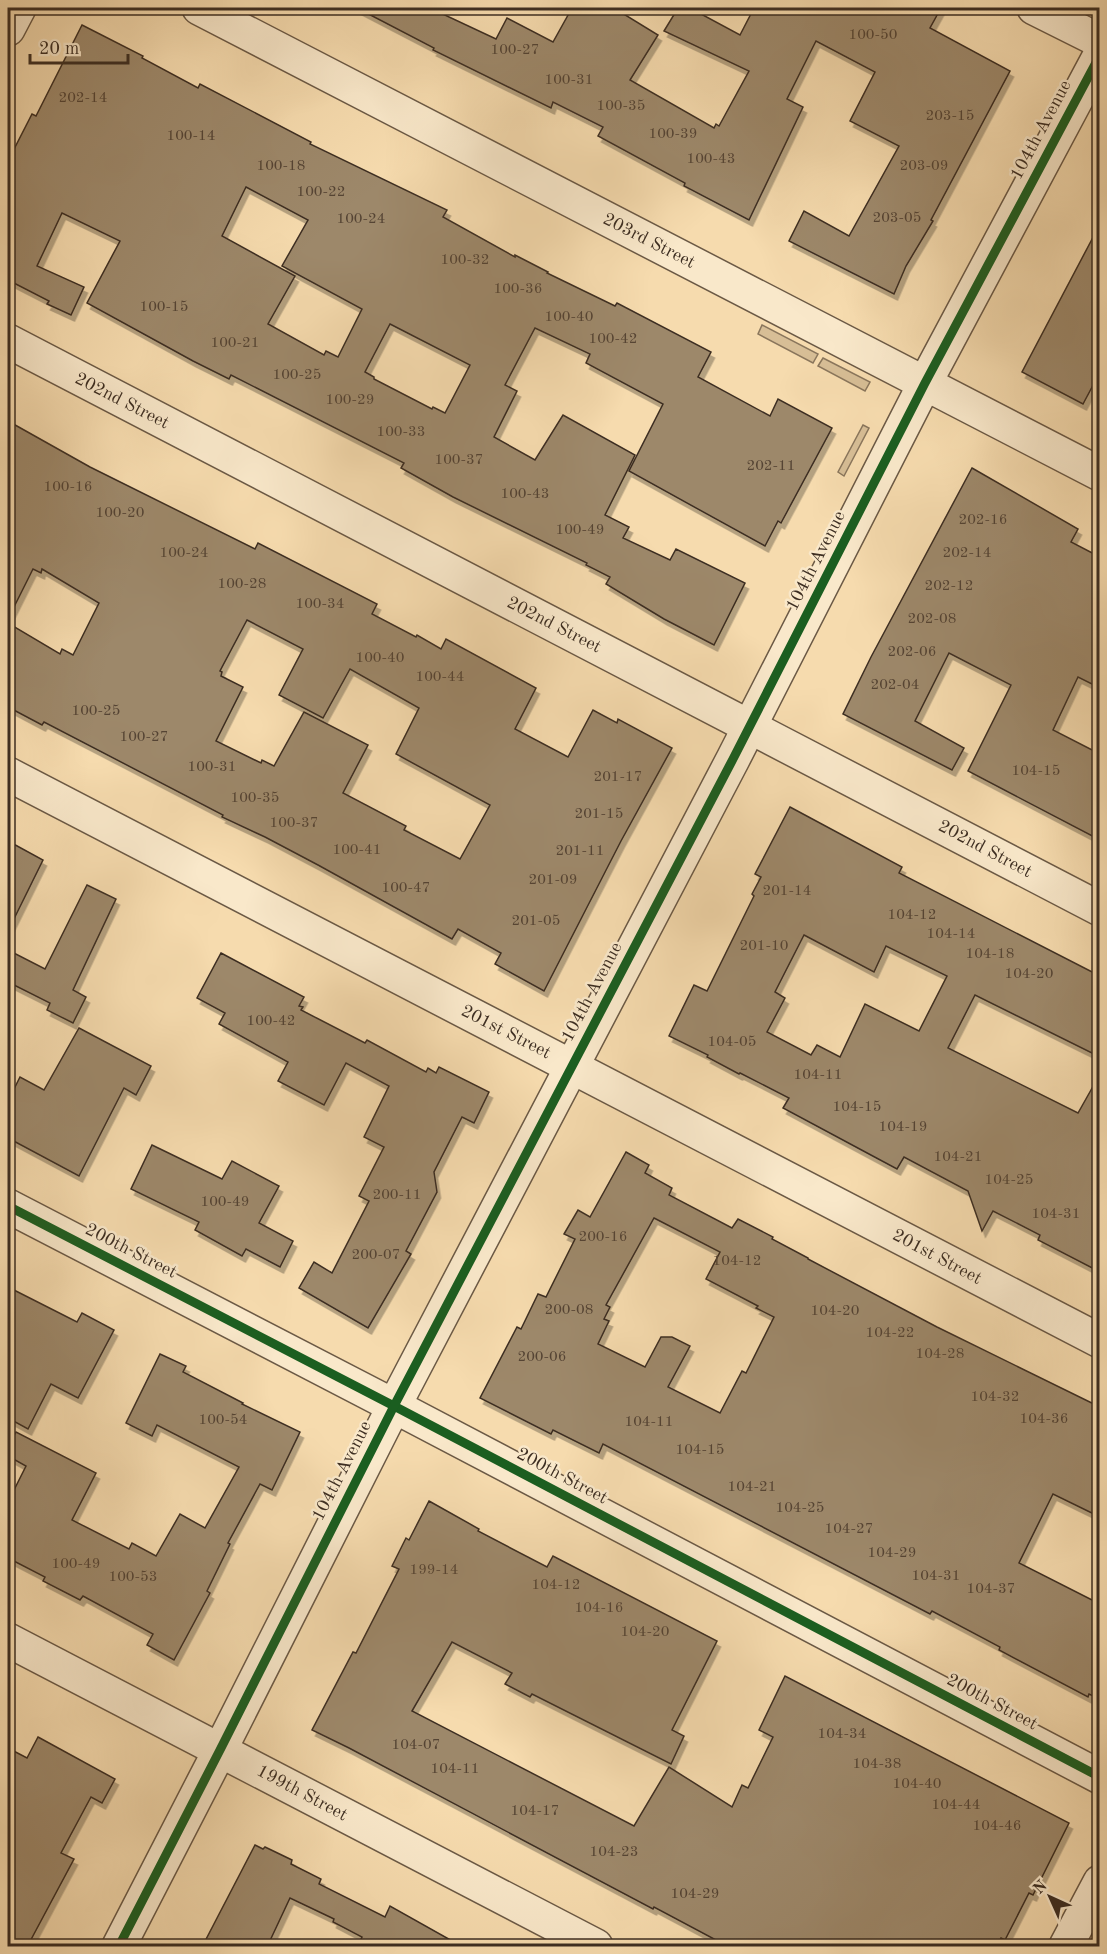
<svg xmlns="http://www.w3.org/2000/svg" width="1107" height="1954" viewBox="0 0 1107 1954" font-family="'Old Standard TT',serif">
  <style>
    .green { fill: #d7be96; stroke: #8a765c; stroke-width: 1.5 }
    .building { fill: #9d886b; stroke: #3d2e22; stroke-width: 1.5; fill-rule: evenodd; filter: url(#shadow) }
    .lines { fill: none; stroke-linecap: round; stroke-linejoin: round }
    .minor-casing { stroke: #6b5945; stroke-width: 36 }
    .minor { stroke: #f9e8ca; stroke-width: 33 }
    .cycleway-casing { stroke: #f9e8ca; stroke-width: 13 }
    .cycleway { stroke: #1b5e20; stroke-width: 9 }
    .labels { text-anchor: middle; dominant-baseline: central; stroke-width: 5; stroke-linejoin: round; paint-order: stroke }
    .number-label { font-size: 15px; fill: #554434 }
    .street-label { font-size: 18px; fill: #3d2e22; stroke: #f9e8ca }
  </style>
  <defs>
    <filter id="shadow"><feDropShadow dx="3.5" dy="6" stdDeviation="0" flood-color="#0004"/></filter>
  </defs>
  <rect width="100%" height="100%" fill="#f6dbae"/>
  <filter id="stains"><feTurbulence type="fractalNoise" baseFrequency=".00333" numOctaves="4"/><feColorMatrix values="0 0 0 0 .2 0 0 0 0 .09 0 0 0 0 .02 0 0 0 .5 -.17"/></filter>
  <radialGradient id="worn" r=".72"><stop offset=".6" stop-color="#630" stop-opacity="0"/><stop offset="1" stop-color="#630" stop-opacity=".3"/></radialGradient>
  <g class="green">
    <polygon points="762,325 818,354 813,363 758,334"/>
    <polygon points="823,358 870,382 865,391 818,366"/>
    <polygon points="863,425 869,428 844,476 838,472"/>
  </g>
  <g class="building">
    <polygon points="357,8 430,8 496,39 507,18 553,42 572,8 614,8 658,35 630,80 714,128 716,124 719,126 749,71 664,31 678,8 690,8 740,35 754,8 941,8 930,28 1010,71 931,220 933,221 906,266 894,294 789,241 804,211 849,236 899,146 850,121 875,72 816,41 787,99 803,107 749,220 684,186 685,183 598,136 603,127 553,102 551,108 433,50 434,48"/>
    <path d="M82 25 143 56 142 58 198 88 200 84 311 142 310 144 447 210 443 217 515 257V255L548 272 547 273 615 306 617 303 711 352 698 377 770 416 778 399 832 428 781 523 778 521 765 546 629 471 663 404 586 363 590 354 535 328 505 385 517 391 494 437 535 460 563 415 635 455 605 515 629 527 623 538 670 560 676 549 745 583 714 645 664 619 606 584 610 577 586 565 587 563 453 497 401 468 404 463 231 375 229 379 193 361 87 303 120 241 62 213 37 266 84 287 71 315 47 304 49 301 8 280V161L32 114 36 116ZM246 187 308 220 282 266 362 309 338 357 326 351 324 355 268 324 295 276 222 236ZM390 324 470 365 445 413 433 407 432 409 374 379V377L365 372Z"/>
    <polygon points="1100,224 1100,372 1083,404 1022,372"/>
    <path d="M8 421 90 467 255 549 258 543 377 604 372 614 416 637 417 635 441 649 446 639 536 688 515 729 568 757 593 710 617 723 618 719 672 748 621 841 544 991 495 964 501 953 458 929 452 939 318 865 265 837 222 817 223 815 44 722 42 725 8 707V623L60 654 62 649 73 655 99 603 42 569 41 573 33 569 8 619ZM247 620 303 649 279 695 323 718 350 669 419 708 396 754 490 805 460 859 404 830 406 826 343 793 368 745 304 712 274 766 262 760 261 763 216 741 243 687 221 676 222 672 220 671Z"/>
    <polygon points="972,468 1078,529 1071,542 1100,557 1100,688 1078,677 1053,730 1100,754 1100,840 968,771 1011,685 949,653 915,721 964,748 952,770 843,714 871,657"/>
    <path d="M790 807 902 867 899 873 1100 976V1057L975 995 948 1048 1078 1113 1100 1074V1272L1038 1240 1040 1235 993 1211 982 1231 968 1191 904 1157 897 1169 869 1154 783 1108 789 1098 740 1073 739 1074 707 1057 708 1055 669 1036 694 985 707 991 754 896 752 894 761 877 755 874ZM804 935 874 972 886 946 947 976 919 1031 865 1004 840 1057 817 1045 811 1055 767 1032 785 998 775 992Z"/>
    <polygon points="8,841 43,860 8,931"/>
    <polygon points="87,885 116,899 73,990 86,997 73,1023 47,1010 50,1003 8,982 8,950 45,969"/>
    <polygon points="221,953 304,997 299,1006 303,1007 301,1010 365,1043 367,1040 426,1072 428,1068 436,1073 439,1067 489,1092 474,1123 462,1117 434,1172 437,1192 406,1251 411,1254 368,1328 299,1288 314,1262 332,1273 369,1201 359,1196 384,1147 364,1137 389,1086 346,1063 324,1105 278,1081 288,1062 219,1024 225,1013 197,998"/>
    <polygon points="79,1028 151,1066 136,1095 124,1088 79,1176 8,1138 8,1101 20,1077 44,1090"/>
    <polygon points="152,1145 222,1179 232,1161 279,1186 259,1223 293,1241 280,1267 246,1249 242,1256 195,1230 199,1222 131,1189"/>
    <path d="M626 1152 649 1165 645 1173 672 1188 669 1195 732 1228 738 1219 773 1237 772 1239 808 1258V1259L937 1327 1100 1407V1517L1053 1494 1019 1563 1100 1604V1699L1089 1694 1088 1697 999 1650 1000 1647 932 1611 930 1614 603 1444 599 1453 553 1430 551 1434 480 1398 517 1327 521 1329 538 1294 546 1297 575 1239 564 1234 578 1210 590 1217ZM654 1218 720 1252 706 1279 758 1306 756 1308 774 1317 746 1373 742 1371 720 1413 668 1387 690 1346 672 1337H661L645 1367 598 1344 609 1321 604 1319 610 1307 606 1305Z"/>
    <polygon points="8,1287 77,1322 82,1313 114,1330 78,1398 51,1384 28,1429 8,1418"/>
    <polygon points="160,1354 186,1366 183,1372 243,1403 242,1404 300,1432 272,1490 260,1484 228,1543 230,1544 207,1591 210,1593 174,1660 147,1645 153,1634 83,1596 80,1600 43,1581 45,1577 8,1558 8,1502 26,1466 8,1456 8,1447 16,1432 96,1473 72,1520 129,1549 132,1543 156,1556 180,1514 205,1528 239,1467 157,1425 152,1436 126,1423"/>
    <polygon points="429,1501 479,1529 478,1531 547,1567 553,1556 717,1641 672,1730 684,1736 671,1764 532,1694 530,1697 505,1684 512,1673 452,1642 412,1711 634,1826 669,1767 732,1807 742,1785 748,1788 773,1737 759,1730 785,1676 1069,1823 1033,1895 1029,1893 1005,1940 1001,1938 996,1947 729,1947 654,1907 653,1909 349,1748 312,1730 353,1652 356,1653 399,1569 392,1566 406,1538 409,1540"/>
    <polygon points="38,1737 115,1779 102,1803 91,1797 61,1853 74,1859 27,1947 8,1947 8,1748 27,1758"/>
    <polygon points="255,1845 263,1849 265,1847 292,1860 291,1864 321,1879 319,1884 385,1917 390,1906 463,1947 357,1947 362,1937 333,1922 334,1919 290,1898 267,1947 202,1947"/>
  </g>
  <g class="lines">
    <defs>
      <g id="minor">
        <polyline points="199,8 1100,474"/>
        <polyline points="1034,8 1100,41"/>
        <polyline points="8,29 19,8"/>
        <polyline points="8,341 1100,909"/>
        <polyline points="8,774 1100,1341"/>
        <polyline points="8,1206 394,1406 1100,1777"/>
        <polyline points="8,1640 596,1946"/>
        <polyline points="119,1946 220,1750 394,1406 733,759 925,383 1100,55"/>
        <polyline points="1066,1946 1100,1882"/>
      </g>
    </defs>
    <use href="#minor" class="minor-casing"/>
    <use href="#minor" class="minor"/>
    <defs>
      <g id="cycleway">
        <polyline points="8,1206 394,1406 1100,1777"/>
        <polyline points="119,1946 220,1750 394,1406 733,759 925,383 1100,55"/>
      </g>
    </defs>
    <use href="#cycleway" class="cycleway-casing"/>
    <use href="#cycleway" class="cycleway"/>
  </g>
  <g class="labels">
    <g class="number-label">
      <text x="873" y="35">100-50</text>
      <text x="515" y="50">100-27</text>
      <text x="569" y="80">100-31</text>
      <text x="83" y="98">202-14</text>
      <text x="621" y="106">100-35</text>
      <text x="950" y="116">203-15</text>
      <text x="673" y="134">100-39</text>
      <text x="191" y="136">100-14</text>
      <text x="711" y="159">100-43</text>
      <text x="281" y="166">100-18</text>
      <text x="924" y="166">203-09</text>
      <text x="321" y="192">100-22</text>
      <text x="897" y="218">203-05</text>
      <text x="361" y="219">100-24</text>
      <text x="465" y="260">100-32</text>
      <text x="518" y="289">100-36</text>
      <text x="164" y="307">100-15</text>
      <text x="569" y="317">100-40</text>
      <text x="613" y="339">100-42</text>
      <text x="235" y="343">100-21</text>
      <text x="297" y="375">100-25</text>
      <text x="350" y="400">100-29</text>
      <text x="401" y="432">100-33</text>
      <text x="459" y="460">100-37</text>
      <text x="771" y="466">202-11</text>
      <text x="68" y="487">100-16</text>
      <text x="525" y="494">100-43</text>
      <text x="120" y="513">100-20</text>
      <text x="983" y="520">202-16</text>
      <text x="580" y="530">100-49</text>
      <text x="184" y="553">100-24</text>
      <text x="967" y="553">202-14</text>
      <text x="242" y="584">100-28</text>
      <text x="949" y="586">202-12</text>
      <text x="320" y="604">100-34</text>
      <text x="932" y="619">202-08</text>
      <text x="912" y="652">202-06</text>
      <text x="380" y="658">100-40</text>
      <text x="440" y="677">100-44</text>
      <text x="895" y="685">202-04</text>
      <text x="96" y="711">100-25</text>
      <text x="144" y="737">100-27</text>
      <text x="212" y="767">100-31</text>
      <text x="1036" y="771">104-15</text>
      <text x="618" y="777">201-17</text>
      <text x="255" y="798">100-35</text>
      <text x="599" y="814">201-15</text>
      <text x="294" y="823">100-37</text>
      <text x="357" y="850">100-41</text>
      <text x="580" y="851">201-11</text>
      <text x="553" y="880">201-09</text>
      <text x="406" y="888">100-47</text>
      <text x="787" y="891">201-14</text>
      <text x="912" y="915">104-12</text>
      <text x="536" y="921">201-05</text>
      <text x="951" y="934">104-14</text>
      <text x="764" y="946">201-10</text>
      <text x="990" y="954">104-18</text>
      <text x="1029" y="974">104-20</text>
      <text x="271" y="1021">100-42</text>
      <text x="732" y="1042">104-05</text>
      <text x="818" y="1075">104-11</text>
      <text x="857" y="1107">104-15</text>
      <text x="903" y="1127">104-19</text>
      <text x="958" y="1157">104-21</text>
      <text x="1009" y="1180">104-25</text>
      <text x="397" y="1195">200-11</text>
      <text x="225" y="1202">100-49</text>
      <text x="1056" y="1214">104-31</text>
      <text x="603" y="1237">200-16</text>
      <text x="376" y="1255">200-07</text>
      <text x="737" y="1261">104-12</text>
      <text x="569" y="1310">200-08</text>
      <text x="835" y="1311">104-20</text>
      <text x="890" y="1333">104-22</text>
      <text x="940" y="1354">104-28</text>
      <text x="542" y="1357">200-06</text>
      <text x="995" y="1397">104-32</text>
      <text x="1044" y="1419">104-36</text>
      <text x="223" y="1420">100-54</text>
      <text x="649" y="1422">104-11</text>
      <text x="700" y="1450">104-15</text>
      <text x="752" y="1487">104-21</text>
      <text x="800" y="1508">104-25</text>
      <text x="849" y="1529">104-27</text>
      <text x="892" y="1553">104-29</text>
      <text x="76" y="1564">100-49</text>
      <text x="434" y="1570">199-14</text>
      <text x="936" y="1576">104-31</text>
      <text x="133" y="1577">100-53</text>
      <text x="556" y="1585">104-12</text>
      <text x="991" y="1589">104-37</text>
      <text x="599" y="1608">104-16</text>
      <text x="645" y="1632">104-20</text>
      <text x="842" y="1734">104-34</text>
      <text x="416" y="1745">104-07</text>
      <text x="877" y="1764">104-38</text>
      <text x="455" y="1769">104-11</text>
      <text x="917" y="1784">104-40</text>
      <text x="956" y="1805">104-44</text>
      <text x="535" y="1811">104-17</text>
      <text x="997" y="1826">104-46</text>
      <text x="614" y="1852">104-23</text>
      <text x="695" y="1894">104-29</text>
    </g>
    <g class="street-label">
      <text transform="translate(1041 130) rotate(-62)">104th Avenue</text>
      <text transform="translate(649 241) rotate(27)">203rd Street</text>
      <text transform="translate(122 401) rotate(27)">202nd Street</text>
      <text transform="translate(816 561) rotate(-63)">104th Avenue</text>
      <text transform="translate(554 625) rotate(27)">202nd Street</text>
      <text transform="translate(985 849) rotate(28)">202nd Street</text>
      <text transform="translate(592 992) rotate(-62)">104th Avenue</text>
      <text transform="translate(506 1032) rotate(27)">201st Street</text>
      <text transform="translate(131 1251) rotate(27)">200th Street</text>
      <text transform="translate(937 1257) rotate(28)">201st Street</text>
      <text transform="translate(342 1471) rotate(-63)">104th Avenue</text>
      <text transform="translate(562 1476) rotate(28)">200th Street</text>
      <text transform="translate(992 1702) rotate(28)">200th Street</text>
      <text transform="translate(302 1793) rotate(28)">199th Street</text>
    </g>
  </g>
  <rect width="1107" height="1954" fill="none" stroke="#f6dbae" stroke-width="30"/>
  <rect x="9" y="9" width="1089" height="1936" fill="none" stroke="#3d2e22" stroke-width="3"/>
  <rect x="15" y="15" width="1077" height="1924" fill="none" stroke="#3d2e22" stroke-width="1.5"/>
  <g transform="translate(1050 1897) rotate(315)" stroke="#f9e8ca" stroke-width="4.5" paint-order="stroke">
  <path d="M0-4.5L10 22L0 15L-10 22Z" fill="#3d2e22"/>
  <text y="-9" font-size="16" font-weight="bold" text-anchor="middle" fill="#3d2e22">N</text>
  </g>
  <path d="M30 54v9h98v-9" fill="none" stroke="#3d2e22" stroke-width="3"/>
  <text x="39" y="54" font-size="18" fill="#3d2e22" stroke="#f9e8ca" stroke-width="4.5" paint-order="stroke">20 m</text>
  <rect width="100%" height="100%" filter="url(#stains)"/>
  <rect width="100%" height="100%" fill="url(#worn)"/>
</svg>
